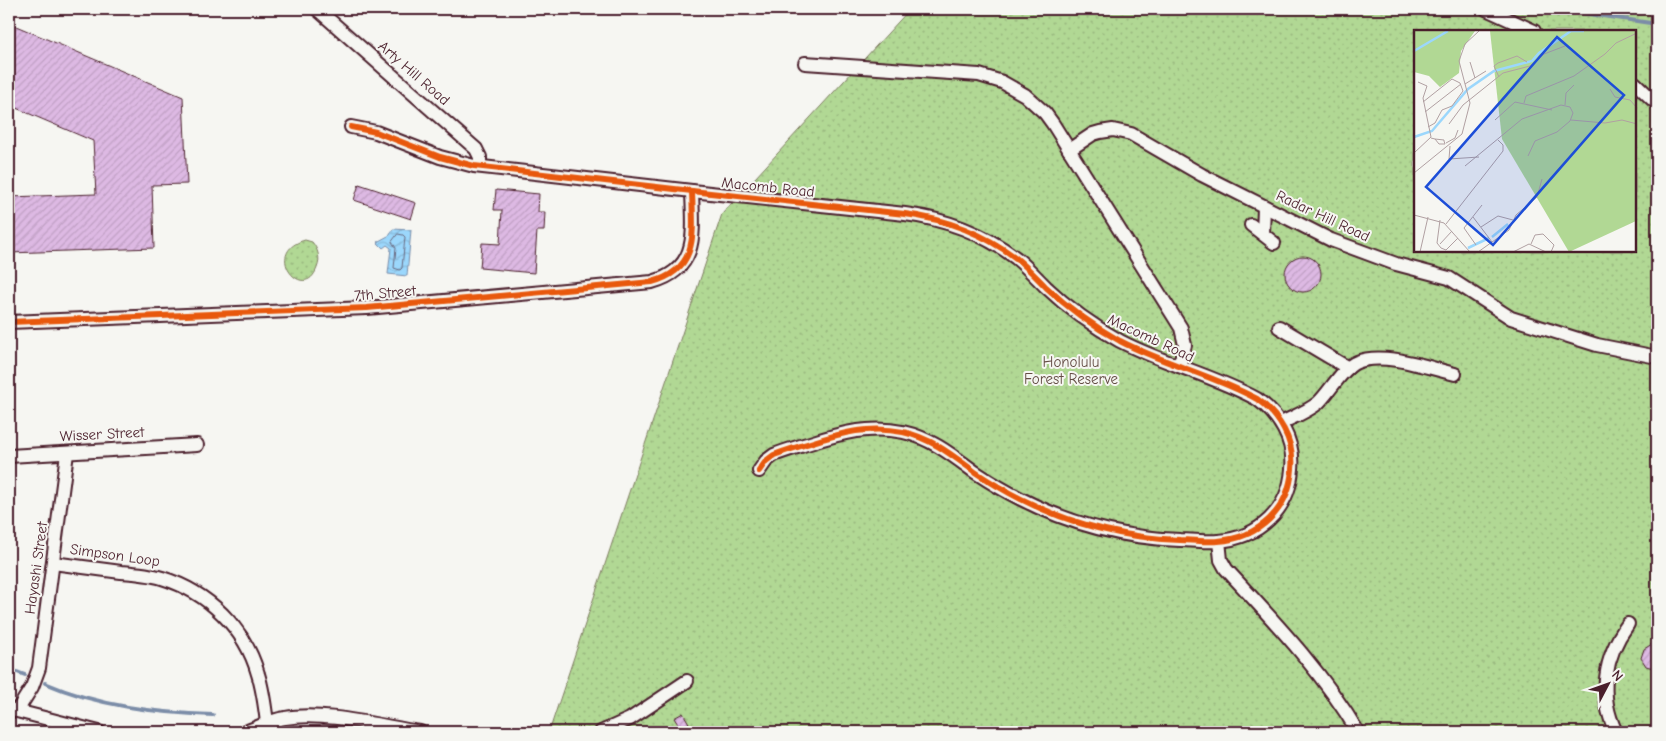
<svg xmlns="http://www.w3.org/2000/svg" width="1666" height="741" viewBox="0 0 1666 741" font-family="'Comic Neue',sans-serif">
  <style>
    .park { fill: url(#park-dots); stroke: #7e7c60; fill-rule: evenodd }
    .water { fill: url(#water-waves); stroke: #7b8da8 }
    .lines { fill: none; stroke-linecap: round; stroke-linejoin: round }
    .shore { stroke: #6a697f; stroke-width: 1 }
    .stream { stroke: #7b8da8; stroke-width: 4 }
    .building { fill: url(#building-hatch); stroke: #4a1f2b }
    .minor-casing { stroke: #4a1f2b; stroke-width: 16 }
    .minor { stroke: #f6f6f2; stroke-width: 12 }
    .cycleway-casing { stroke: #f6f6f2; stroke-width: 9 }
    .cycleway { stroke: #e8590c; stroke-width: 6 }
    .labels { text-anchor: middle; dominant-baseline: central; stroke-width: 4; stroke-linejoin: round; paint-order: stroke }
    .street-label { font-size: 15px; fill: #4a1f2b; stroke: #f6f6f2 }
    .park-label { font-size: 15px; fill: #644d45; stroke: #f6f6f2 }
    .inset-river { fill: none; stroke: #9bd7fc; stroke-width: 2.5 }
    .inset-road { fill: none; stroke: #b1a0a2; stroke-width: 1 }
    .view { fill: #1d4ed8; fill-opacity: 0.15; stroke: #1d4ed8; stroke-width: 2.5 }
    .inset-edge { fill: none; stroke: #4a1f2b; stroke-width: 2.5 }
  </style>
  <defs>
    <pattern id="park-dots" width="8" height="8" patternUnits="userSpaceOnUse" patternTransform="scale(1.25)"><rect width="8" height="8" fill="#b1d894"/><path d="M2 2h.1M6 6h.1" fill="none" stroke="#9ab980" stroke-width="1.8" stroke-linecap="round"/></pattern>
    <pattern id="water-waves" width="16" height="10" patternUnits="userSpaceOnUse" patternTransform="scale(1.25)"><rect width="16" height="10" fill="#9bd7fc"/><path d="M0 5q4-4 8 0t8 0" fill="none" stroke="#87b8d8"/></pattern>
    <pattern id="building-hatch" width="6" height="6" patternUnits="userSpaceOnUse" patternTransform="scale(1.25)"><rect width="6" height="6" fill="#ddb9e3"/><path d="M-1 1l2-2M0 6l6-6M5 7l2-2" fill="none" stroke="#bf9fc3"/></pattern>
  </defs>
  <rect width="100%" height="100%" fill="#f6f6f2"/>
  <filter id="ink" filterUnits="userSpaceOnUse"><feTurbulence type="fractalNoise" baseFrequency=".02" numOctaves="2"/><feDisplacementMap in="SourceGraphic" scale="10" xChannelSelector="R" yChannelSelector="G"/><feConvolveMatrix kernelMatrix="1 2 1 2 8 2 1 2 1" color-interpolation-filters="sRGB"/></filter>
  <g filter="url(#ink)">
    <g class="park">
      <path d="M910 9H1657V732H549L722 214ZM1415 31H1635V251H1415Z"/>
      <path d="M305 240 312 242C318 249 321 259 317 268 304 304 261 252 305 240Z"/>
    </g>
    <polygon class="water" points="393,229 411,230 407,276 388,274 391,248 387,245 383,248 377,242 390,235"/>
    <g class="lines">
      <polygon class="shore" points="398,234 403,235 405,237 402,268 400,270 394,268 396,248 392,242"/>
      <g class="stream">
        <polyline points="1562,9 1569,11 1657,24"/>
        <polyline points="9,669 25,675"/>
        <path d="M45 683C98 706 156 713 213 715"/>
      </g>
    </g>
    <g class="building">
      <polygon points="9,23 183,97 187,184 152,185 154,248 9,253 9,197 96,194 93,141 9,105"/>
      <polygon points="359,184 416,203 411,219 354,200"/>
      <polygon points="496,190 539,194 538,212 545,212 544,231 537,231 534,273 480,268 482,243 500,244 502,210 494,210"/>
      <circle cx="1303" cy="274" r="18"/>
      <polygon points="1652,644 1657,644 1657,669 1646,666 1641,658 1644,649"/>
      <polygon points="683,713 694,732 683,732 674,718"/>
    </g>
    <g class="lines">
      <defs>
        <g id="minor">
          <polyline points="317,9 476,149 480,157 480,166"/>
          <polyline points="1486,9 1534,31"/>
          <polyline points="805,63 979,75 1002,82 1025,95 1045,113 1053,124 1181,328 1185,345 1179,366"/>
          <polyline points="1635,83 1654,101"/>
          <path d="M351 127 376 132 440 157 474 166 692 191 905 214C945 219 983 233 1016 258 1027 267 1036 277 1046 287 1068 308 1093 326 1120 341 1164 364 1213 375 1257 399 1279 415 1295 441 1292 469 1289 510 1259 538 1218 541 1206 542 1193 540 1180 540 1125 538 1070 524 1021 499 1005 491 990 482 975 472 952 455 931 438 903 432 870 425 841 433 810 443 798 447 786 450 774 455L766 461 759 471"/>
          <polyline points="1069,150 1093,134 1100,132 1113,130 1131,134 1202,175 1331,240 1396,264 1449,278 1511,318 1597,345 1657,357"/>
          <polyline points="1251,225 1274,243"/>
          <polyline points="1263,234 1264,207"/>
          <path d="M9 322 367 308 652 282C700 269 693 231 692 191"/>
          <polyline points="1279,327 1348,368"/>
          <path d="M1281 423C1293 417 1307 412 1318 403 1330 392 1342 368 1357 362 1383 351 1429 368 1455 374"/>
          <polyline points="9,456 197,445"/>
          <path d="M1219 541 1221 560 1226 569C1274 621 1322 671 1358 732"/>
          <path d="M53 563C75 566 98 569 121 572 135 573 149 574 162 578 208 592 245 628 258 674 263 690 265 706 267 723"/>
          <polyline points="9,709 99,732"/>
          <polyline points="17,711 32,687 39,668 67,453"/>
          <path d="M245 732C259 727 271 720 285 718 324 711 380 726 420 732"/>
          <polyline points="601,732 630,719 687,681"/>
          <path d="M1616 732C1598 695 1604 657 1628 624"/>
        </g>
      </defs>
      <use href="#minor" class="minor-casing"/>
      <use href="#minor" class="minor"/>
      <defs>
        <g id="cycleway">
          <path d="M351 127 376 132 440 157 474 166 692 191 905 214C945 219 983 233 1016 258 1027 267 1036 277 1046 287 1068 308 1093 326 1120 341 1164 364 1213 375 1257 399 1279 415 1295 441 1292 469 1289 510 1259 538 1218 541 1206 542 1193 540 1180 540 1125 538 1070 524 1021 499 1005 491 990 482 975 472 952 455 931 438 903 432 870 425 841 433 810 443 798 447 786 450 774 455L766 461 759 471"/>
          <path d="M9 322 367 308 652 282C700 269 693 231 692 191"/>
        </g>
      </defs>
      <use href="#cycleway" class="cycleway-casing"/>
      <use href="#cycleway" class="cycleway"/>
    </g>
  </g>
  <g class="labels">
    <g class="street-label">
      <text transform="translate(414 73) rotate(41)">Arty Hill Road</text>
      <text transform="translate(768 187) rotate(6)">Macomb Road</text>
      <text transform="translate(1323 216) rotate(25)">Radar Hill Road</text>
      <text transform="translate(385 293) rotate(-5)">7th Street</text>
      <text transform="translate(1151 338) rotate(25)">Macomb Road</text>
      <text transform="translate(102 434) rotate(-3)">Wisser Street</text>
      <text transform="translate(115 555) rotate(8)">Simpson Loop</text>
      <text transform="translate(36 568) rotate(-82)">Hayashi Street</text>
    </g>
    <g class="park-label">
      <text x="1071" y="362">Honolulu<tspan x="1071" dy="17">Forest Reserve</tspan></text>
    </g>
  </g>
  <g transform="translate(1414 30)">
    <rect width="222" height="222" fill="#f6f6f2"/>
    <path d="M0 1H61L47 21 45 43 26 57 15 46 0 42Z" fill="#b1d894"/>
    <path d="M76 1H222V191L155 222 88 109Z" fill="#b1d894"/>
    <path class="inset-river" d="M0 21 34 1M0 107 18 101 54 59 80 41 118 31 125 23 157 1H170M78 207 94 194M54 218 75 208"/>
    <path class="inset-road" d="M56 32 61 48M85 47 80 36 84 33 103 26 113 32M51 54 72 41M196 59 201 67 216 70 223 78M9 72 38 49 46 53 49 61 38 76 28 80 21 93 14 97M110 73 112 66 160 46 191 24 202 13 223 3M151 75 152 63 160 55M11 82 47 54M81 90 101 72 138 80M157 90 191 93 208 90 223 94M35 94 49 75 89 43 116 36 130 24 151 16M17 108 21 109 30 110V111L31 114H25L21 109M32 113 41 108 44 100M36 116 35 129 65 127M0 123 17 107 9 68 13 56 4 52M51 136 108 89 147 75 156 77 159 83 156 91 143 102 121 111 114 126M0 143 48 104 56 73 45 31 51 14 65 1M0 185 30 193 56 222M59 187 78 212M26 190 23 213 27 218 32 220 44 208M32 194 89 121V115L84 110M67 197 84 186 99 190M26 214 38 201M117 214 121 205 129 204 140 215 137 222M62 215 50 198 68 175M6 222 14 187M64 222 95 200 102 185 123 167 128 149M99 222 115 214 132 222"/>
    <path class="view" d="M143 7 210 65 79 215 12 157Z"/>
    <rect width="222" height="222" class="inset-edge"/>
  </g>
  <rect width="1666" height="741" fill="none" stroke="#f6f6f2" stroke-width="30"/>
  <rect x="15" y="15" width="1636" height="711" fill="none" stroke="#4a1f2b" stroke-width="2" filter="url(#ink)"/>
  <g transform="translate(1608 684) rotate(49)" stroke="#f6f6f2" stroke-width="4" paint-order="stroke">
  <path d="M0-4L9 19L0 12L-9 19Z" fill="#4a1f2b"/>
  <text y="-8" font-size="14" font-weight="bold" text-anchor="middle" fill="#4a1f2b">N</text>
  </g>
</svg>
